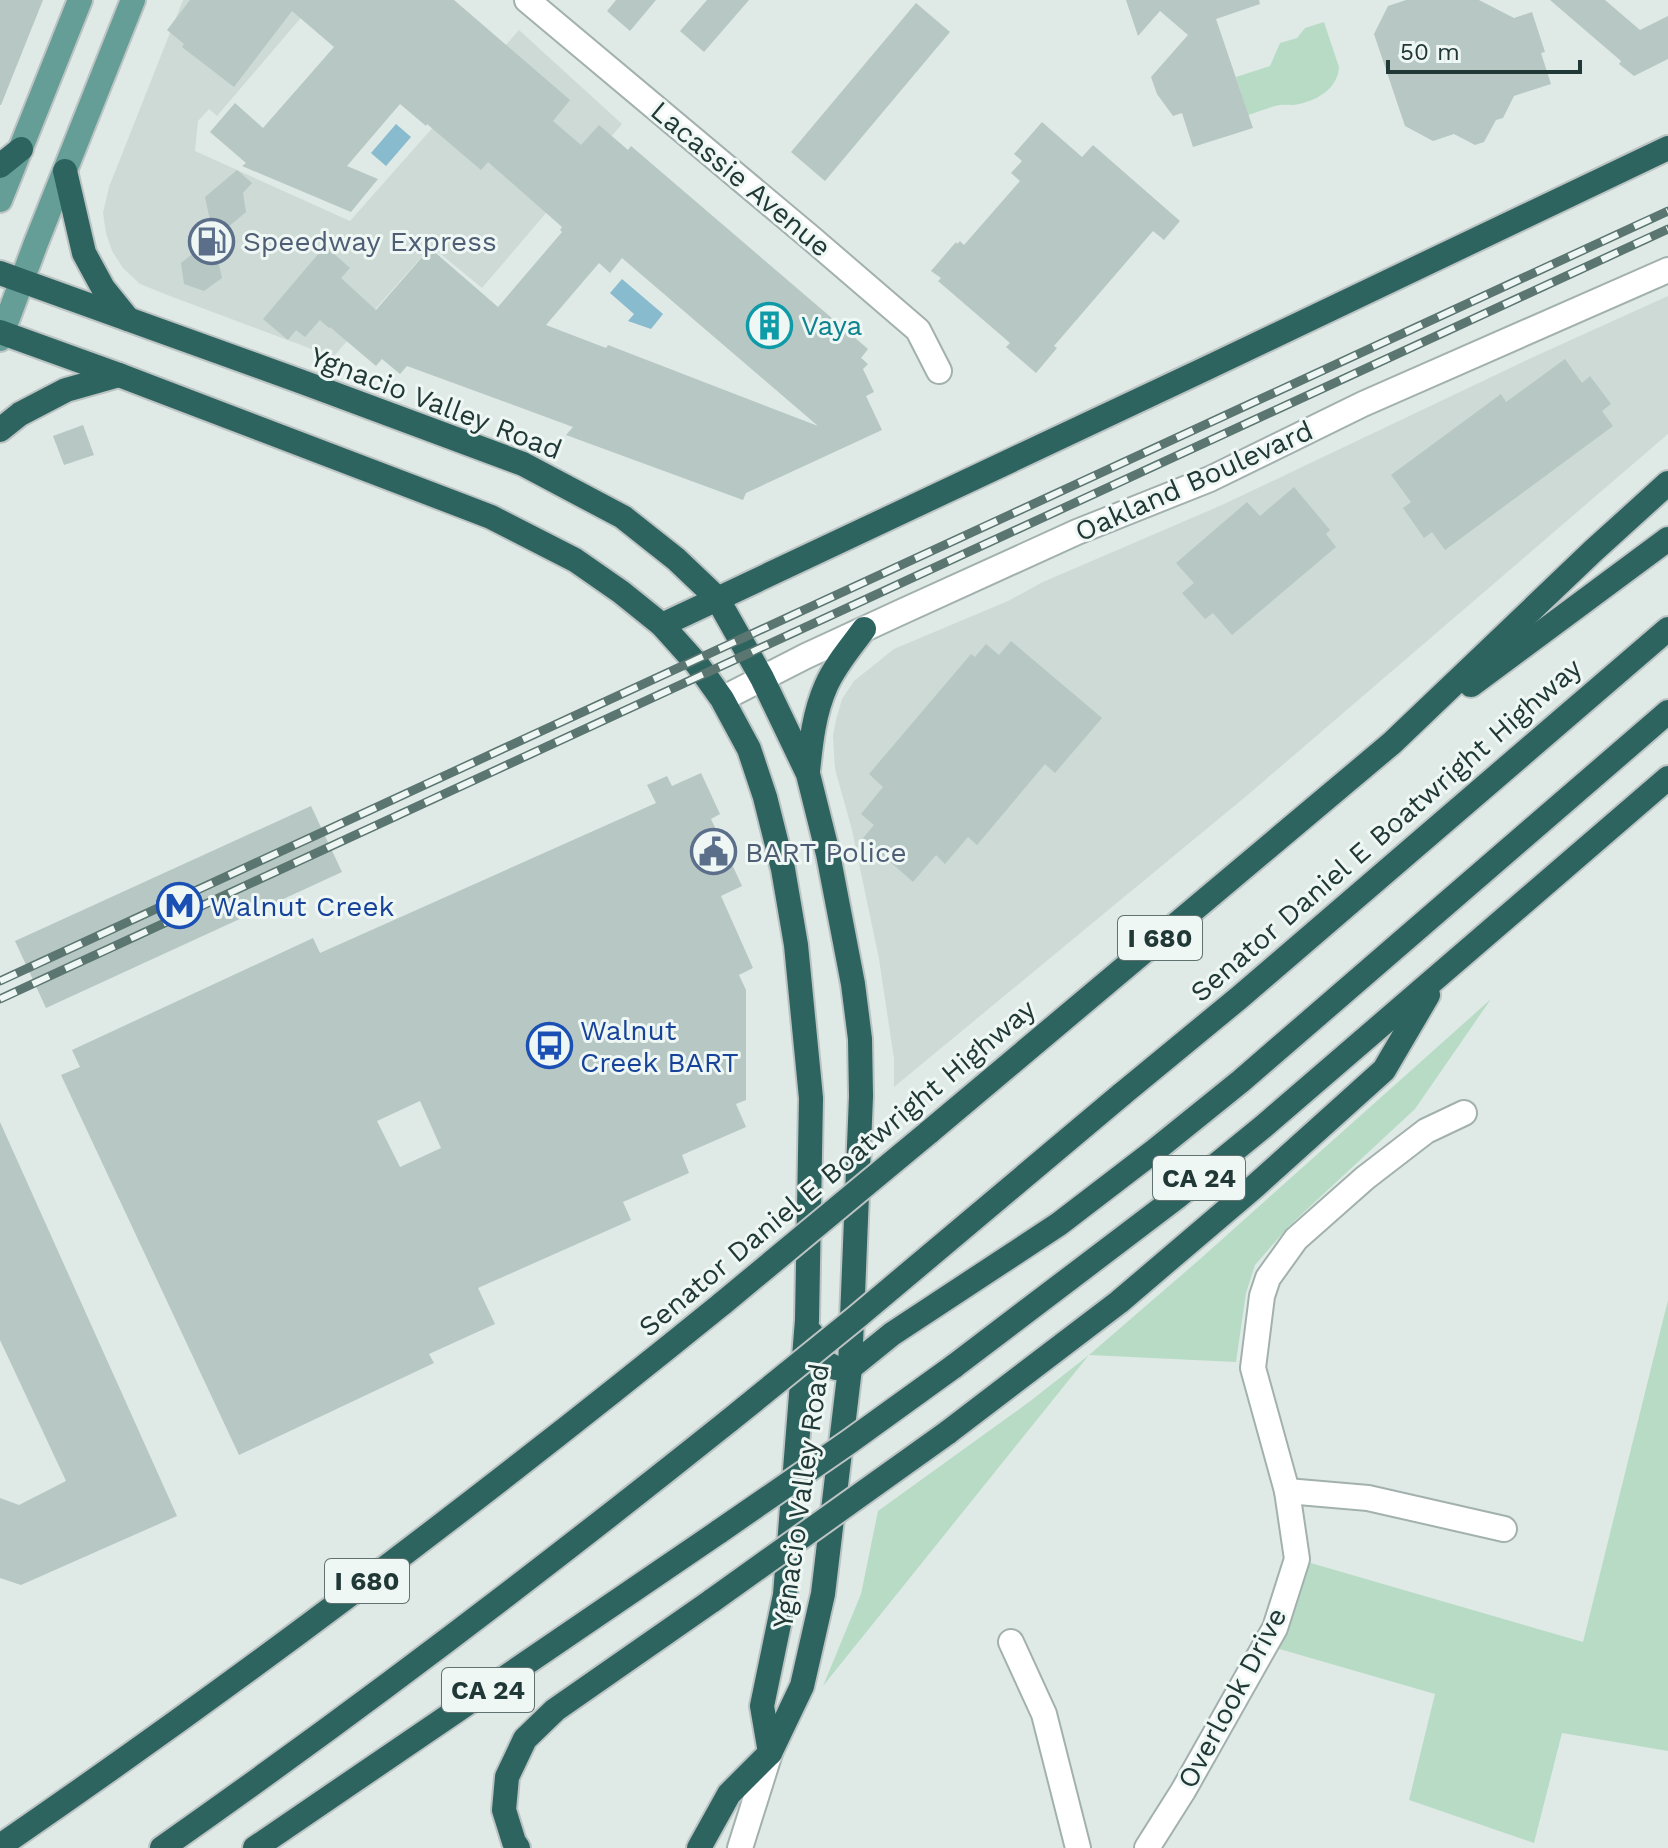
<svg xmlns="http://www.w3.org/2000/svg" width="1668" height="1848" viewBox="0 0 1668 1848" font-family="'Work Sans',sans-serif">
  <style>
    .built { fill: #cddad5 }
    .green { fill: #b8dbc6 }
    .water { fill: #88bbce }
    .building { fill: #b7c7c3; fill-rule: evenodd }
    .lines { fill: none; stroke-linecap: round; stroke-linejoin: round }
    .minor-casing { stroke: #a2b1ae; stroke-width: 28 }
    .major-casing { stroke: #bcc4c3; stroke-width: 28 }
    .highway-casing { stroke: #bcc4c3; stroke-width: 28 }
    .minor { stroke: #fff; stroke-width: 24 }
    .major { stroke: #649e96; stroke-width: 24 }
    .highway { stroke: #2d6460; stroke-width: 24 }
    .rail-casing { stroke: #5b7571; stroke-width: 9 }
    .rail { stroke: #eff7f4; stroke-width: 6; stroke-dasharray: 18; stroke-linecap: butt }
    .highway-bridge-casing { stroke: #bcc4c3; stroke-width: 28; stroke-linecap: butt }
    .highway-bridge { stroke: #2d6460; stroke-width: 24 }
    .labels { text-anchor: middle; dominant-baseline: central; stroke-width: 6; stroke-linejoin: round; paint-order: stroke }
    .shield { fill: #eff7f4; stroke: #5f726f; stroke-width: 2 }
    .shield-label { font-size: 26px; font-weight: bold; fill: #213936 }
    .street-label { font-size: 28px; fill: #213936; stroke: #eff7f4 }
    .service-label { font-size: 28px; fill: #4e5e75; stroke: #eff7f4; text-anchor: start }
    .culture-label { font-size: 28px; fill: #0d838f; stroke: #eff7f4; text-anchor: start }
    .transit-label { font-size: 28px; fill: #164399; stroke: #eff7f4; text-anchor: start }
  </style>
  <rect width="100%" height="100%" fill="#dfeae6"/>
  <g class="built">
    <polygon points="183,0 316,0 217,116 209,109 198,121 195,151 350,221 519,30 622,124 482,288 431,246 333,357 170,296 140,284 123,268 112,251 106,233 103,213 109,187"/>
    <polygon points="1668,296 1668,434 1250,793 894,1087 894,1059 879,959 852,830 835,769 833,736 836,720 842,699 854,681 894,649 1008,601 1043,582 1222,505 1529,359"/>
  </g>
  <g class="green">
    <path d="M1324 22 1339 67C1338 88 1318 100 1299 104 1292 106 1286 104 1280 105 1269 107 1258 112 1248 115L1236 77 1270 66 1280 43 1297 38 1305 28Z"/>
    <polygon points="1491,999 1415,1109 1289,1226 1255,1265 1246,1293 1236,1362 1089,1355 823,1686 861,1594 878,1511 1029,1402 1089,1355 1199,1260"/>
    <polygon points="1668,1300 1668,1751 1562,1733 1534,1843 1409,1800 1435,1694 1266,1645 1297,1559 1583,1642"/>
  </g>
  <g class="water">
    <polygon points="396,124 411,137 386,166 371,153"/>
    <polygon points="622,279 663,314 651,329 628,321 634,314 610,293"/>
  </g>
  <g class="building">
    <polygon points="0,0 43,0 1,105 0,105"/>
    <path d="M190 0H454L570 100 553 121 581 145 599 125 628 150 631 146 868 349 861 358 868 364 863 369 874 392 866 396 882 430 746 493 743 500 566 435 573 427 407 366 400 374 382 359 376 366 330 327 329 328 320 320 305 337 296 330 288 340 263 319 325 246 350 268 341 278 376 310 430 248 498 307 562 232 560 230 562 227 488 162 481 170 427 124 426 126 400 104 347 166 378 179 351 212 242 166 246 163 210 132 235 103 263 128 334 47 292 11 234 87 182 47 184 44 167 30ZM622 258 818 426 608 345 606 348 546 325 599 263 610 273Z"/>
    <polygon points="616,0 656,0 630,31 607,11"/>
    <polygon points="707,0 749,0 704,52 680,31"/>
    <polygon points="1126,0 1259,0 1260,4 1216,19 1253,128 1193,147 1182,113 1173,116 1157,94 1151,77 1188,35 1160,11 1138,36"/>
    <polygon points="1406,0 1479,0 1514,18 1532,12 1545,52 1541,53 1551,84 1514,96 1503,118 1496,120 1484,142 1475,145 1454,134 1433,141 1405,126 1374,34 1388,6"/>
    <polygon points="1550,0 1605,0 1640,30 1668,16 1668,59 1634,76 1619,64 1621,61"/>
    <polygon points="916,3 950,32 825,181 791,152"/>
    <polygon points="1042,122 1082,157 1093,145 1180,221 1164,240 1153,231 1054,346 1057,348 1036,373 1006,347 1010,343 938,281 941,278 931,271 956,242 957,244 960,241 964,245 1020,181 1011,173 1022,161 1014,154"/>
    <polygon points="237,170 252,183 243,193 246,212 214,239 205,197"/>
    <polygon points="213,238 222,278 204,291 184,284 181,263"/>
    <polygon points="1565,359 1582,383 1590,376 1611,404 1602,411 1613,426 1445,550 1432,532 1424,538 1403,508 1411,502 1391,475 1501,394 1506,402"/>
    <polygon points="83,425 94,455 64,465 53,436"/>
    <polygon points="1294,487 1330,530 1326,534 1336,547 1232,635 1213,613 1205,619 1182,593 1194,583 1176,563 1247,502 1260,516"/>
    <polygon points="1011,641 1102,718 1055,773 1045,764 977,845 968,837 945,864 936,855 913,882 863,838 874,825 861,814 883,787 869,774 971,654 975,657 986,644 999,655"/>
    <path d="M701 773 720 814 711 819 742 886 721 896 753 968 739 975 746 990V1100L736 1104 746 1127 682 1155 689 1173 623 1202 631 1220 478 1288 495 1324 429 1354 434 1363 239 1455 61 1075 80 1067 72 1050 313 938 320 953 656 803 647 785 667 776 672 786ZM420 1101 441 1148 400 1167 377 1121Z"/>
    <polygon points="311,806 342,872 46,1008 15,941"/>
    <polygon points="0,1122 177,1516 21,1585 0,1578 0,1498 19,1505 66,1481 0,1340"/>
  </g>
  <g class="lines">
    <defs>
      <g id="minor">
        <polyline points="527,0 811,238 918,330 939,371"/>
        <polyline points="722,699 806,656 899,613 1077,532 1210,479 1363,404 1668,270"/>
        <polyline points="1287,1491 1368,1498 1504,1529"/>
        <polyline points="1011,1642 1044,1714 1078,1848"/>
        <polyline points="740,1848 770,1753"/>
        <polyline points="1147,1848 1183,1791 1275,1628 1297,1559 1287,1491 1253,1368 1262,1296 1268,1278 1296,1239 1365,1178 1426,1131 1464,1113"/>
      </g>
      <g id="major">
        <polyline points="0,200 80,0"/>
        <polyline points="0,339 36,243 133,0"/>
      </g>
      <g id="highway">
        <polyline points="0,166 21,149"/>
        <polyline points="65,171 84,253 103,288 128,319"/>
        <polyline points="0,273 305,383 523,464 623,517 676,559 717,598 762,678 808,774 828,854 853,984 860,1039 861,1096 850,1368 823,1594 802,1686 770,1753 729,1794 699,1848"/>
        <polyline points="0,332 119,375 465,507 491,517 575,560 621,592 662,625 697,664 722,699 749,749 765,797 783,869 796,945 811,1098 807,1320 785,1595 762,1706 770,1753"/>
        <polyline points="0,430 20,414 66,390 119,375"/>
        <polyline points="662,625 1207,368 1668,148"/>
        <polyline points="1471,685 1668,539"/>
        <path d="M808 771C811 742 814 713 826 686 835 665 851 647 864 629"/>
        <polyline points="1121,1095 1240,997 1668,629"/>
        <polyline points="928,1133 1392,743 1593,551 1668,483"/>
        <polyline points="811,1333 818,1356 822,1361 836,1368 850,1368 892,1334 1059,1224 1153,1152 1241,1081 1668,712"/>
        <polyline points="953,1367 1177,1197 1264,1126 1668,778"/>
        <polyline points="947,1433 1119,1302 1254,1187 1384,1070 1428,995"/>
        <path d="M0 1846C249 1675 489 1493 723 1303"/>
        <path d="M162 1848C356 1712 545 1568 730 1420"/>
        <polyline points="255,1848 720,1531"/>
        <polyline points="518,1848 514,1842 504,1810 507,1777 525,1739 555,1710 713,1600"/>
      </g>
    </defs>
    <use href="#minor" class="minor-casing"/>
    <use href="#major" class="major-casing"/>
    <use href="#highway" class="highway-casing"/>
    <use href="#minor" class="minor"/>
    <use href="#major" class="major"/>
    <use href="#highway" class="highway"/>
    <defs>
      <g id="rail">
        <polyline points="0,981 1668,211"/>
        <polyline points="0,999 1668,229"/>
      </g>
    </defs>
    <use href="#rail" class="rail-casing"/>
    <use href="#rail" class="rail"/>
    <defs>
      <g id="highway-bridge">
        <polyline points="723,1303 928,1133"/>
        <polyline points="730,1420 857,1317 1121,1095"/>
        <polyline points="720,1531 849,1442 953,1367"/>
        <polyline points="713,1600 947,1433"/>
      </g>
    </defs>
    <use href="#highway-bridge" class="highway-bridge-casing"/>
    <use href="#highway-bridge" class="highway-bridge"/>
  </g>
  <defs>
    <symbol id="fuel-ring" viewBox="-11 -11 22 22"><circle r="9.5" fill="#eff7f4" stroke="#5c6f8a" stroke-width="1.5"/><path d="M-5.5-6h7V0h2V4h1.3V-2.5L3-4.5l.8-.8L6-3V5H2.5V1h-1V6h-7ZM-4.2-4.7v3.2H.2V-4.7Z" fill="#5c6f8a"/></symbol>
    <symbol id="building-ring" viewBox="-11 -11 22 22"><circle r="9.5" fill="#eff7f4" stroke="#0f9aa8" stroke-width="1.5"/><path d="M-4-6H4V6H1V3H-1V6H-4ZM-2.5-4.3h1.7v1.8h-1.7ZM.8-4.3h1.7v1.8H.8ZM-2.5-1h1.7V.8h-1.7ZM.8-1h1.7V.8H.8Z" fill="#0f9aa8"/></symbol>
    <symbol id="civic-ring" viewBox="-11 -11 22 22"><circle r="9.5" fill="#eff7f4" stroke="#5c6f8a" stroke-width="1.5"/><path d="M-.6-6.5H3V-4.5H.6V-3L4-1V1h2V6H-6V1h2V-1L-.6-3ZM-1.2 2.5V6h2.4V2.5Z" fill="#5c6f8a"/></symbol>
    <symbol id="metro-ring" viewBox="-11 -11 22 22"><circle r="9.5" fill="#eff7f4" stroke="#1a4fb4" stroke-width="1.5"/><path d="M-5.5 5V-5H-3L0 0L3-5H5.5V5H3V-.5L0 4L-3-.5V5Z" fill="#1a4fb4"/></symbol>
    <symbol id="bus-ring" viewBox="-11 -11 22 22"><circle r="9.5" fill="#eff7f4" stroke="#1a4fb4" stroke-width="1.5"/><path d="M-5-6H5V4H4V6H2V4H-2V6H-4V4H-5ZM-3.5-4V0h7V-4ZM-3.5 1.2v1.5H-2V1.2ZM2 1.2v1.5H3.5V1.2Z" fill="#1a4fb4"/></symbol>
  </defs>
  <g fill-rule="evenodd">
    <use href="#fuel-ring" x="186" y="216" width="51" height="51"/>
    <use href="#building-ring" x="744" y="300" width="51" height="51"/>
    <use href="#civic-ring" x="688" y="826" width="51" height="51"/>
    <use href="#metro-ring" x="154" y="880" width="51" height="51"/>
    <use href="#bus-ring" x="524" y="1020" width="51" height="51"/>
  </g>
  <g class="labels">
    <g class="shield">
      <rect x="1118" y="916" width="84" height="44" rx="6"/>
      <rect x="1153" y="1156" width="92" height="44" rx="6"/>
      <rect x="325" y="1559" width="84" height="44" rx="6"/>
      <rect x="442" y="1668" width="92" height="44" rx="6"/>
    </g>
    <g class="shield-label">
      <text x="1160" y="938">I 680</text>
      <text x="1199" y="1178">CA 24</text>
      <text x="367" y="1581">I 680</text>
      <text x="488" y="1690">CA 24</text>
    </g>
    <g class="street-label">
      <text transform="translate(741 179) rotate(40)">Lacassie Avenue</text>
      <text transform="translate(436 403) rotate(21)">Ygnacio Valley Road</text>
      <text transform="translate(1194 481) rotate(-24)">Oakland Boulevard</text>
      <text transform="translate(1386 830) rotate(-41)">Senator Daniel E Boatwright Highway</text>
      <text transform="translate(837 1168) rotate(-40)">Senator Daniel E Boatwright Highway</text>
      <text transform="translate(801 1496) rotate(-82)">Ygnacio Valley Road</text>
      <text transform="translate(1232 1698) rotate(-62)">Overlook Drive</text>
    </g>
    <g class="service-label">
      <text x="243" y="241">Speedway Express</text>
      <text x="745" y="852">BART Police</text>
    </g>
    <g class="culture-label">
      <text x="801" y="325">Vaya</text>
    </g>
    <g class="transit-label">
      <text x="210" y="906">Walnut Creek</text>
      <text x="580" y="1030">Walnut<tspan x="580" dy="32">Creek BART</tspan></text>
    </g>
  </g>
  <path d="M1388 60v12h192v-12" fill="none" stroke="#213936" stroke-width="4"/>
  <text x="1400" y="60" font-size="24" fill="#213936" stroke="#eff7f4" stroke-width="6" paint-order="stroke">50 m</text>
</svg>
